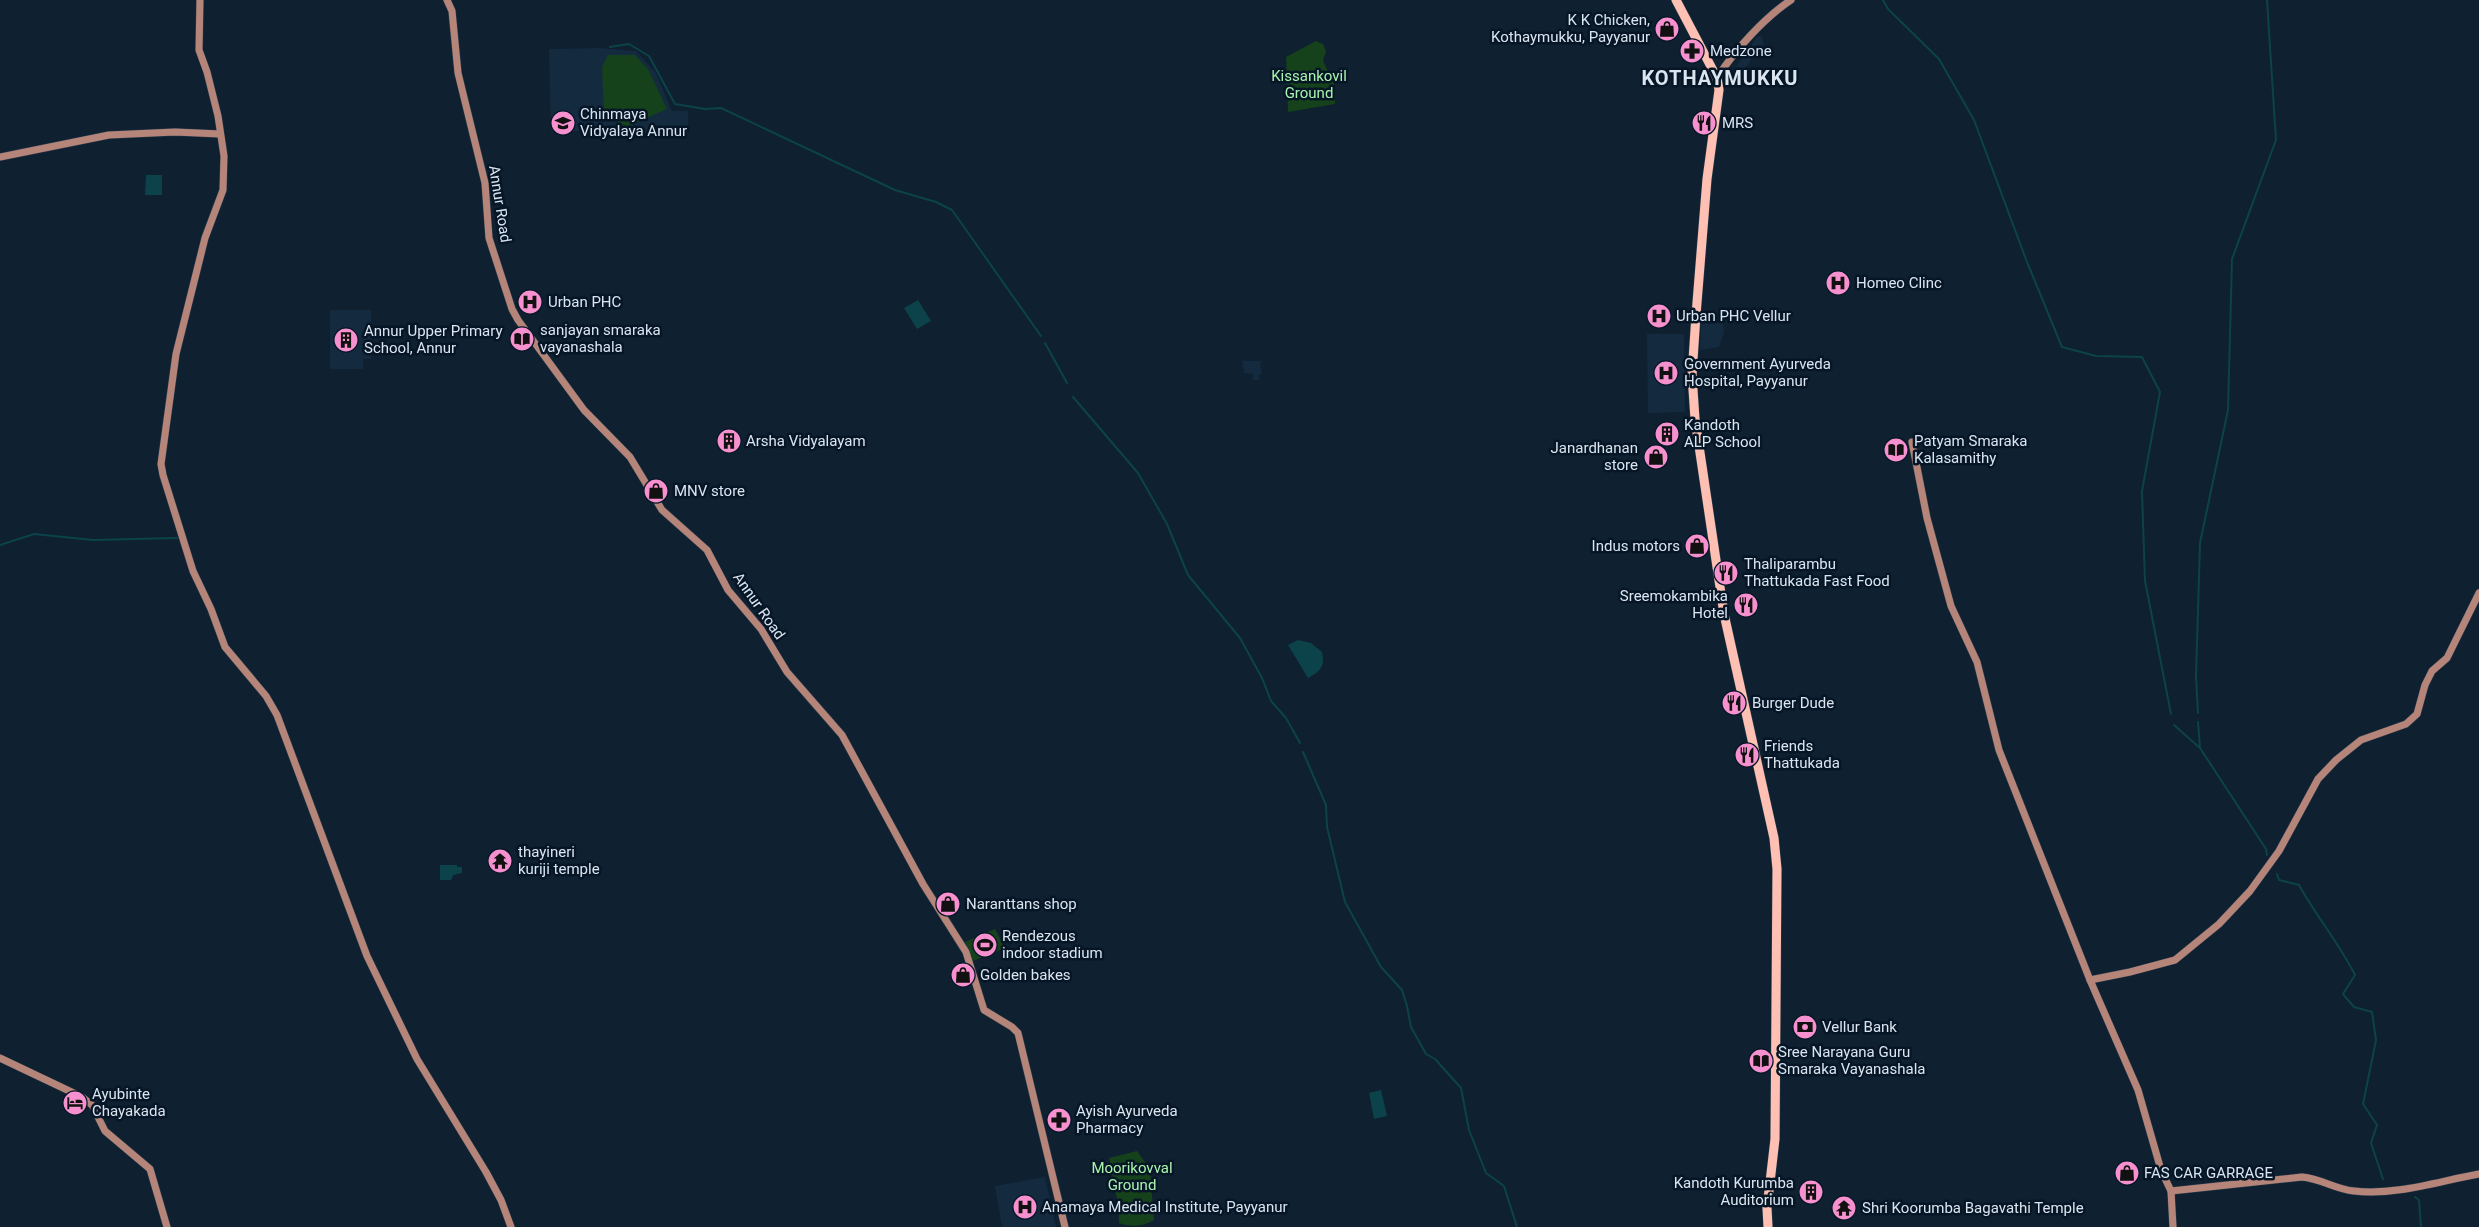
<svg xmlns="http://www.w3.org/2000/svg" width="2479" height="1227" viewBox="0 0 2479 1227" font-family="Roboto,sans-serif">
  <style>
    .built { fill: #142a3f }
    .green { fill: #15411b }
    .water { fill: #0c434a }
    .lines { fill: none; stroke-linecap: round; stroke-linejoin: round }
    .stream { stroke: #0c434a; stroke-width: 2 }
    .secondary-casing { stroke: #2b3c4b; stroke-width: 8 }
    .highway-casing { stroke: #2b3c4b; stroke-width: 10 }
    .secondary { stroke: #b5857a; stroke-width: 7 }
    .highway { stroke: #fdc0b3; stroke-width: 9 }
    .labels { text-anchor: middle; dominant-baseline: central; stroke-width: 5; stroke-linejoin: round; paint-order: stroke }
    .poi-label { font-size: 15px; fill: #dae5f0; stroke: #061626; text-anchor: start }
    .park-label { font-size: 15px; fill: #a8f4ad; stroke: #061626 }
    .street-label { font-size: 15px; fill: #dae5f0; stroke: #061626 }
    .district-label { font-size: 20px; font-weight: bold; letter-spacing: 1px; fill: #dae5f0; stroke: #061626 }
  </style>
  <rect width="100%" height="100%" fill="#0f2030"/>
  <g class="built">
    <polygon points="1762,36 1764,48 1757,49 1742,75 1734,70 1757,37"/>
    <polygon points="599,48 636,51 656,73 672,111 688,111 688,132 551,131 549,49"/>
    <polygon points="330,310 371,310 371,359 363,359 363,369 330,369"/>
    <polygon points="1723,320 1724,332 1719,347 1700,350 1701,323 1715,323"/>
    <polygon points="1647,334 1684,334 1685,412 1648,413"/>
    <polygon points="1242,361 1262,361 1260,365 1262,374 1259,375 1259,380 1253,380 1253,374 1244,373"/>
    <polygon points="1045,1177 1056,1227 1002,1227 995,1186"/>
  </g>
  <g class="green">
    <polygon points="1316,41 1323,44 1326,51 1323,61 1334,84 1335,104 1288,112 1286,57"/>
    <polygon points="608,55 635,55 648,69 667,109 626,127 604,114 602,67"/>
    <polygon points="995,929 1005,948 973,961 965,942"/>
    <path d="M1137 1151 1150 1169 1154 1220C1144 1227 1130 1227 1119 1223L1118 1204 1109 1158Z"/>
  </g>
  <g class="water">
    <polygon points="146,175 162,175 162,195 145,195"/>
    <polygon points="918,300 931,321 917,329 904,308"/>
    <path d="M1298 640 1311 643 1322 652C1325 666 1321 671 1308 678L1288 645Z"/>
    <polygon points="440,865 457,865 457,867 462,867 462,873 453,875 451,880 440,880"/>
    <polygon points="1381,1090 1387,1116 1374,1119 1369,1093"/>
  </g>
  <g class="lines">
    <g class="stream">
      <polyline points="1883,0 1888,9 1939,59 1974,120 2027,262 2062,347 2096,356 2142,357 2160,392 2142,491 2145,581 2171,714"/>
      <polyline points="610,47 629,44 649,56 675,104 705,109 721,108 895,190 936,202 952,210 1041,336"/>
      <polyline points="1045,343 1067,383"/>
      <polyline points="1073,397 1138,473 1167,524 1188,575 1240,638 1262,678 1271,701 1286,718 1300,743"/>
      <polyline points="0,545 34,534 93,540 177,538"/>
      <polyline points="2198,713 2196,677 2200,543 2228,410 2232,259 2276,140 2267,0"/>
      <polyline points="2198,722 2200,748 2266,849 2267,855"/>
      <polyline points="2174,725 2200,748"/>
      <polyline points="1303,752 1326,805 1327,827 1345,902 1381,967 1402,990 1407,1006 1402,990"/>
      <path d="M2277 874 2279 880 2299 885C2316 916 2339 943 2355 975L2343 994 2354 1007 2372 1012 2376 1040 2363 1104 2377 1125 2371 1143 2383 1179"/>
      <polyline points="1407,1006 1411,1027 1426,1054 1435,1059 1461,1088 1469,1130 1486,1173 1504,1186 1517,1227"/>
      <polyline points="2415,1197 2419,1200 2421,1227"/>
    </g>
    <defs>
      <g id="secondary">
        <polyline points="200,0 199,50 207,72 218,116 224,156 223,190 205,238 176,354 161,464 163,475 193,571 211,609 225,647 266,696 277,715 367,956 417,1059 486,1172 501,1200 511,1227"/>
        <polyline points="447,0 452,11 458,73 485,183 489,238 512,309 518,320 584,410 630,457 662,510 707,550 728,590 761,629 787,672 842,735 923,884 966,952 984,1010 1012,1027 1018,1033 1065,1227"/>
        <path d="M1717 78C1734 51 1765 17 1791 0"/>
        <polyline points="0,157 109,135 175,132 220,134"/>
        <polyline points="1912,442 1927,518 1951,606 1977,662 1999,750 2090,980"/>
        <polyline points="0,1058 82,1097 92,1105 105,1131 150,1169 167,1227"/>
        <path d="M2171 1191 2302 1177C2322 1179 2335 1189 2354 1191 2395 1196 2439 1181 2479 1174"/>
        <polyline points="2173,1227 2171,1191 2161,1170 2138,1090 2090,980 2130,972 2175,960 2219,924 2250,891 2279,851 2318,779 2336,760 2361,740 2406,724 2417,714 2425,685 2432,671 2447,658 2479,593"/>
      </g>
      <polyline id="highway" points="1676,0 1717,78 1719,90 1707,179 1696,315 1692,375 1695,419 1724,614 1774,838 1777,869 1775,1139 1767,1208 1768,1227"/>
    </defs>
    <use href="#secondary" class="secondary-casing"/>
    <use href="#highway" class="highway-casing"/>
    <use href="#secondary" class="secondary"/>
    <use href="#highway" class="highway"/>
  </g>
  <defs>
    <symbol id="shop-disc" viewBox="-11 -11 22 22"><circle r="9.5" fill="#f790ce" stroke="#061626"/><path d="M-5-2.5h2.3a2.7 3.5 0 0 1 5.4 0H5L5.5 6h-11ZM-1.5-2.5h3a1.5 2.3 0 0 0-3 0Z" fill="#111"/></symbol>
    <symbol id="pharmacy-disc" viewBox="-11 -11 22 22"><circle r="9.5" fill="#f790ce" stroke="#061626"/><path d="M-2-6h4v4h4v4h-4v4h-4v-4h-4v-4h4Z" fill="#111"/></symbol>
    <symbol id="school-disc" viewBox="-11 -11 22 22"><circle r="9.5" fill="#f790ce" stroke="#061626"/><path d="M0-5L7-2L0 1L-7-2ZM-4 1L0 2.5L4 1V4Q0 6-4 4Z" fill="#111"/></symbol>
    <symbol id="restaurant-disc" viewBox="-11 -11 22 22"><circle r="9.5" fill="#f790ce" stroke="#061626"/><path d="M-5-6h1v4h1v-4h1v4h1v-4h1v5L-1.5 .5V6h-2V.5L-5-1ZM5-6V6H3V1.5H1.5Q1.5-4 5-6Z" fill="#111"/></symbol>
    <symbol id="hospital-disc" viewBox="-11 -11 22 22"><circle r="9.5" fill="#f790ce" stroke="#061626"/><path d="M-5-5h3v3.5h4V-5h3V5h-3V1.5h-4V5h-3Z" fill="#111"/></symbol>
    <symbol id="library-disc" viewBox="-11 -11 22 22"><circle r="9.5" fill="#f790ce" stroke="#061626"/><path d="M-6-4Q-3-5.5-.7-3.5V5Q-3 3-6 4ZM6-4Q3-5.5 .7-3.5V5Q3 3 6 4Z" fill="#111"/></symbol>
    <symbol id="building-disc" viewBox="-11 -11 22 22"><circle r="9.5" fill="#f790ce" stroke="#061626"/><path d="M-4-6H4V6H1V3H-1V6H-4ZM-2.5-4.3h1.7v1.8h-1.7ZM.8-4.3h1.7v1.8H.8ZM-2.5-1h1.7V.8h-1.7ZM.8-1h1.7V.8H.8Z" fill="#111"/></symbol>
    <symbol id="temple-disc" viewBox="-11 -11 22 22"><circle r="9.5" fill="#f790ce" stroke="#061626"/><path d="M0-6L5-2H3V0L6.5 2.5H4V6H1.5V3h-3V6H-4V2.5H-6.5L-3 0V-2H-5Z" fill="#111"/></symbol>
    <symbol id="stadium-disc" viewBox="-11 -11 22 22"><circle r="9.5" fill="#f790ce" stroke="#061626"/><path d="M0-5a6.5 5 0 1 0 0 10a6.5 5 0 1 0 0-10ZM-3.5-1.8h7v3.6h-7Z" fill="#111"/></symbol>
    <symbol id="bank-disc" viewBox="-11 -11 22 22"><circle r="9.5" fill="#f790ce" stroke="#061626"/><path d="M-6-4H6V4H-6ZM0-2.3a2.3 2.3 0 1 0 0 4.6a2.3 2.3 0 1 0 0-4.6Z" fill="#111"/></symbol>
    <symbol id="hotel-disc" viewBox="-11 -11 22 22"><circle r="9.5" fill="#f790ce" stroke="#061626"/><path d="M-6-4.5h1.5V1H6V5H4.5V3h-9V5H-6ZM-4 0a1.8 1.8 0 1 1 3.6 0ZM.5 0V-2.5h3Q6-2.5 6 0Z" fill="#111"/></symbol>
  </defs>
  <g fill-rule="evenodd">
    <use href="#shop-disc" x="1653" y="15" width="28" height="28"/>
    <use href="#pharmacy-disc" x="1678" y="37" width="28" height="28"/>
    <use href="#school-disc" x="549" y="109" width="28" height="28"/>
    <use href="#restaurant-disc" x="1690" y="109" width="28" height="28"/>
    <use href="#hospital-disc" x="1824" y="269" width="28" height="28"/>
    <use href="#hospital-disc" x="516" y="288" width="28" height="28"/>
    <use href="#hospital-disc" x="1645" y="302" width="28" height="28"/>
    <use href="#library-disc" x="508" y="325" width="28" height="28"/>
    <use href="#building-disc" x="332" y="326" width="28" height="28"/>
    <use href="#hospital-disc" x="1652" y="359" width="28" height="28"/>
    <use href="#building-disc" x="1653" y="420" width="28" height="28"/>
    <use href="#building-disc" x="715" y="427" width="28" height="28"/>
    <use href="#library-disc" x="1882" y="436" width="28" height="28"/>
    <use href="#shop-disc" x="1642" y="443" width="28" height="28"/>
    <use href="#shop-disc" x="642" y="477" width="28" height="28"/>
    <use href="#shop-disc" x="1683" y="532" width="28" height="28"/>
    <use href="#restaurant-disc" x="1712" y="559" width="28" height="28"/>
    <use href="#restaurant-disc" x="1732" y="591" width="28" height="28"/>
    <use href="#restaurant-disc" x="1720" y="689" width="28" height="28"/>
    <use href="#restaurant-disc" x="1733" y="741" width="28" height="28"/>
    <use href="#temple-disc" x="486" y="847" width="28" height="28"/>
    <use href="#shop-disc" x="934" y="890" width="28" height="28"/>
    <use href="#stadium-disc" x="971" y="931" width="28" height="28"/>
    <use href="#shop-disc" x="949" y="961" width="28" height="28"/>
    <use href="#bank-disc" x="1791" y="1013" width="28" height="28"/>
    <use href="#library-disc" x="1747" y="1047" width="28" height="28"/>
    <use href="#hotel-disc" x="61" y="1089" width="28" height="28"/>
    <use href="#pharmacy-disc" x="1045" y="1106" width="28" height="28"/>
    <use href="#shop-disc" x="2113" y="1159" width="28" height="28"/>
    <use href="#building-disc" x="1797" y="1178" width="28" height="28"/>
    <use href="#hospital-disc" x="1011" y="1193" width="28" height="28"/>
    <use href="#temple-disc" x="1830" y="1194" width="28" height="28"/>
  </g>
  <g class="labels">
    <g class="poi-label">
      <text x="1650" y="20" text-anchor="end">K K Chicken,<tspan x="1650" dy="17">Kothaymukku, Payyanur</tspan></text>
      <text x="1710" y="51">Medzone</text>
      <text x="580" y="114">Chinmaya<tspan x="580" dy="17">Vidyalaya Annur</tspan></text>
      <text x="1722" y="123">MRS</text>
      <text x="1856" y="283">Homeo Clinc</text>
      <text x="548" y="302">Urban PHC</text>
      <text x="1676" y="316">Urban PHC Vellur</text>
      <text x="540" y="330">sanjayan smaraka<tspan x="540" dy="17">vayanashala</tspan></text>
      <text x="364" y="331">Annur Upper Primary<tspan x="364" dy="17">School, Annur</tspan></text>
      <text x="1684" y="364">Government Ayurveda<tspan x="1684" dy="17">Hospital, Payyanur</tspan></text>
      <text x="1684" y="425">Kandoth<tspan x="1684" dy="17">ALP School</tspan></text>
      <text x="746" y="441">Arsha Vidyalayam</text>
      <text x="1914" y="441">Patyam Smaraka<tspan x="1914" dy="17">Kalasamithy</tspan></text>
      <text x="1638" y="448" text-anchor="end">Janardhanan<tspan x="1638" dy="17">store</tspan></text>
      <text x="674" y="491">MNV store</text>
      <text x="1680" y="546" text-anchor="end">Indus motors</text>
      <text x="1744" y="564">Thaliparambu<tspan x="1744" dy="17">Thattukada Fast Food</tspan></text>
      <text x="1728" y="596" text-anchor="end">Sreemokambika<tspan x="1728" dy="17">Hotel</tspan></text>
      <text x="1752" y="703">Burger Dude</text>
      <text x="1764" y="746">Friends<tspan x="1764" dy="17">Thattukada</tspan></text>
      <text x="518" y="852">thayineri<tspan x="518" dy="17">kuriji temple</tspan></text>
      <text x="966" y="904">Naranttans shop</text>
      <text x="1002" y="936">Rendezous<tspan x="1002" dy="17">indoor stadium</tspan></text>
      <text x="980" y="975">Golden bakes</text>
      <text x="1822" y="1027">Vellur Bank</text>
      <text x="1778" y="1052">Sree Narayana Guru<tspan x="1778" dy="17">Smaraka Vayanashala</tspan></text>
      <text x="92" y="1094">Ayubinte<tspan x="92" dy="17">Chayakada</tspan></text>
      <text x="1076" y="1111">Ayish Ayurveda<tspan x="1076" dy="17">Pharmacy</tspan></text>
      <text x="2144" y="1173">FAS CAR GARRAGE</text>
      <text x="1794" y="1183" text-anchor="end">Kandoth Kurumba<tspan x="1794" dy="17">Auditorium</tspan></text>
      <text x="1042" y="1207">Anamaya Medical Institute, Payyanur</text>
      <text x="1862" y="1208">Shri Koorumba Bagavathi Temple</text>
    </g>
    <g class="park-label">
      <text x="1309" y="76">Kissankovil<tspan x="1309" dy="17">Ground</tspan></text>
      <text x="1132" y="1168">Moorikovval<tspan x="1132" dy="17">Ground</tspan></text>
    </g>
    <g class="street-label">
      <text transform="translate(500 204) rotate(81)">Annur Road</text>
      <text transform="translate(759 606) rotate(55)">Annur Road</text>
    </g>
    <g class="district-label">
      <text x="1720" y="78">KOTHAYMUKKU</text>
    </g>
  </g>
</svg>
